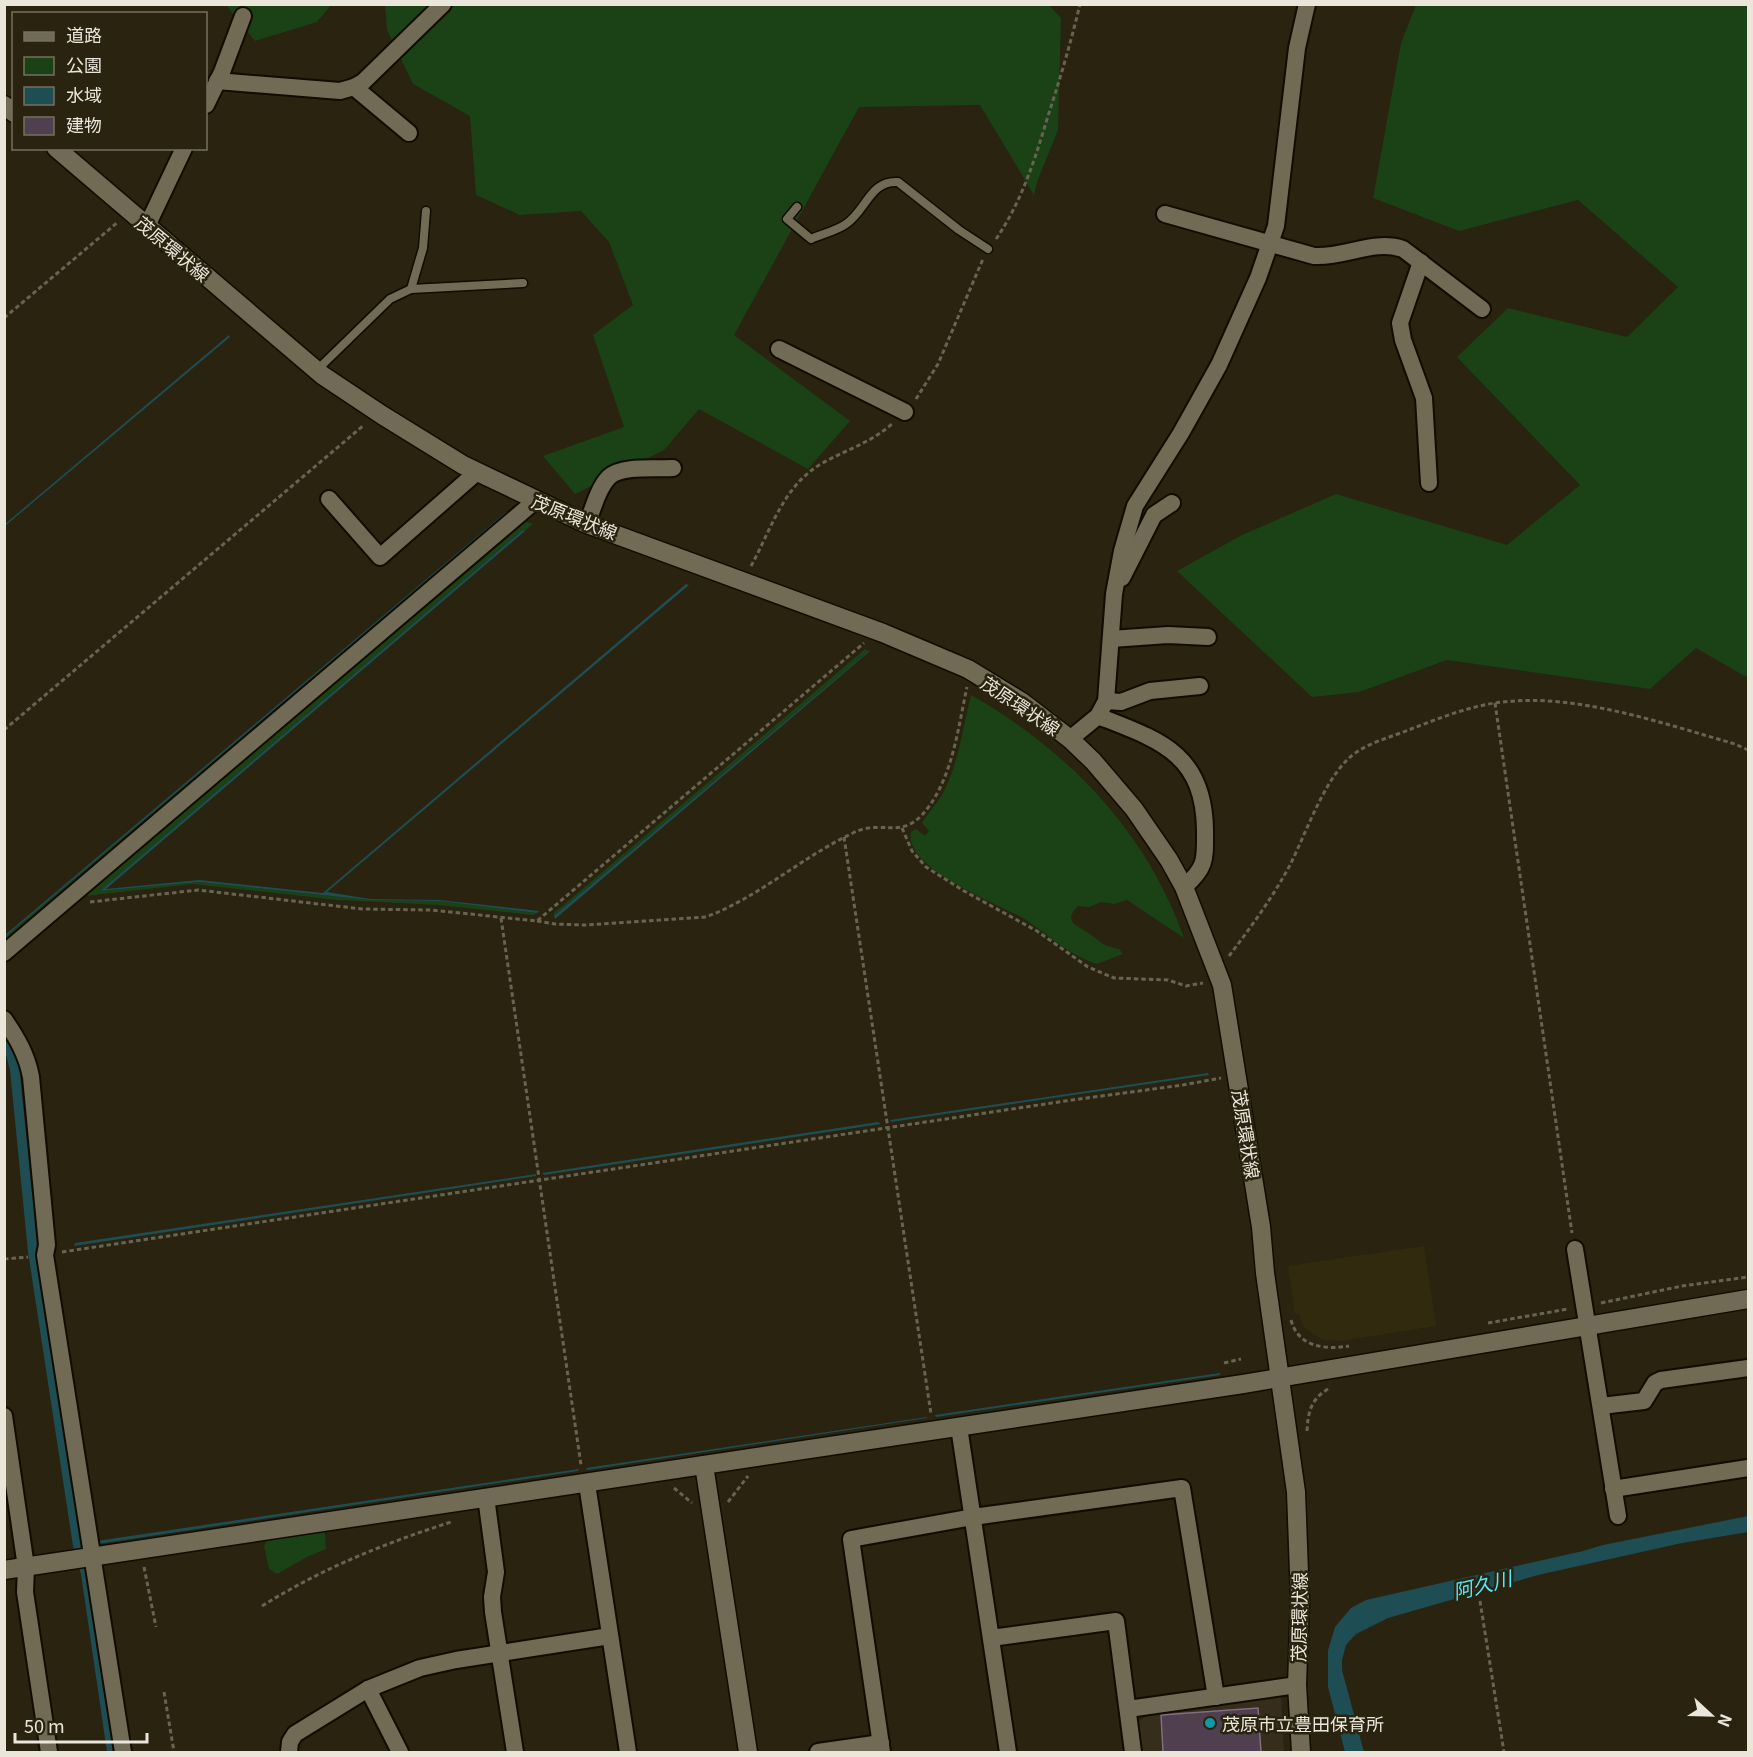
<svg xmlns="http://www.w3.org/2000/svg" width="1753" height="1757" viewBox="0 0 1753 1757" font-family="Georgia,'Noto Sans JP',serif">
  <style>
    .built { fill: #322a0f }
    .education { fill: #362d1d }
    .green { fill: #1a4216 }
    .water { fill: #1e4d54 }
    .building { fill: #503f4e; stroke: #816e7f; stroke-width: 1.5 }
    .lines { fill: none; stroke-linecap: round; stroke-linejoin: round }
    .lane-casing { stroke: #120c00; stroke-width: 11 }
    .street-casing { stroke: #120c00; stroke-width: 20 }
    .secondary-casing { stroke: #120c00; stroke-width: 21 }
    .path { stroke: #696352; stroke-width: 3; stroke-dasharray: 4.5 3; stroke-linecap: butt }
    .lane { stroke: #716a54; stroke-width: 8 }
    .street { stroke: #716a54; stroke-width: 16 }
    .secondary { stroke: #716a54; stroke-width: 18 }
    .culture-dot { fill: #0f9aa8; stroke: #29230f; stroke-width: 2 }
    .labels { text-anchor: middle; dominant-baseline: central; stroke-width: 5; stroke-linejoin: round; paint-order: stroke }
    .street-label { font-size: 18px; fill: #eae6da; stroke: #29230f }
    .poi-label { font-size: 18px; fill: #eae6da; stroke: #29230f; text-anchor: start }
    .water-label { font-size: 20px; font-style: italic; fill: #52e9fe; stroke: #29230f }
  </style>
  <rect width="100%" height="100%" fill="#29230f"/>
  <polygon class="built" points="1424,1246 1436,1326 1341,1341 1323,1340 1307,1330 1302,1324 1299,1314 1295,1314 1288,1266"/>
  <polygon class="education" points="1281,1695 1284,1752 1142,1752 1138,1722 1146,1716"/>
  <g class="green">
    <polygon points="226,5 331,5 317,22 255,41"/>
    <polygon points="385,5 1049,5 1061,18 1058,130 1037,182 1034,195 980,105 859,107 734,335 850,421 808,469 699,409 664,450 575,494 543,456 624,427 593,335 633,305 609,242 581,211 520,215 476,195 470,116 413,84 387,30"/>
    <polygon points="1416,5 1748,5 1748,678 1696,648 1650,689 1447,660 1359,692 1312,697 1177,571 1242,535 1336,494 1507,545 1580,485 1457,357 1508,308 1627,337 1678,287 1578,200 1459,231 1373,198 1401,43"/>
    <polygon points="508,513 510,514 5,942 5,937"/>
    <polygon points="526,522 533,524 525,531 523,530 100,891 199,882 369,900 439,901 537,913 533,915 438,905 338,900 193,884 85,896"/>
    <polygon points="865,649 869,651 554,916 554,913"/>
    <path d="M971 695C1068 750 1147 832 1184 938L1127 900 1114 904 1101 902 1089 907 1078 906C1061 923 1080 926 1090 934 1102 943 1103 946 1119 949L1123 954 1097 964C1068 955 1048 934 1023 918 998 904 902 867 911 832L916 829 925 836 929 831 922 823C929 811 939 802 945 789 959 760 963 726 971 695Z"/>
    <polygon points="325,1532 326,1549 307,1557 277,1574 269,1569 264,1546 268,1540"/>
  </g>
  <g class="water">
    <polygon points="229,335 230,337 5,526 5,524"/>
    <polygon points="506,512 508,513 5,937 5,935"/>
    <polygon points="523,530 525,531 106,889 199,880 323,893 686,584 689,585 327,892 370,899 440,900 539,911 537,913 439,901 369,900 199,882 100,891"/>
    <polygon points="869,651 870,651 555,919 554,916"/>
    <polygon points="4,1032 19,1065 38,1251 113,1752 107,1752 81,1574 73,1546 28,1252 10,1070 5,1051"/>
    <polygon points="1208,1073 1209,1075 891,1122 890,1120"/>
    <polygon points="878,1122 881,1124 544,1175 542,1173"/>
    <polygon points="536,1174 536,1176 74,1246 75,1243"/>
    <polygon points="1220,1373 1220,1375 936,1417 935,1415"/>
    <polygon points="927,1417 927,1418 587,1470 586,1468"/>
    <polygon points="579,1469 578,1471 98,1544 97,1541"/>
    <polygon points="1748,1516 1748,1532 1682,1543 1538,1575 1388,1618 1356,1634 1346,1645 1342,1660 1342,1670 1364,1752 1345,1752 1328,1687 1328,1650 1335,1627 1351,1608 1366,1600 1583,1551 1603,1545"/>
  </g>
  <polygon class="building" points="1258,1708 1261,1752 1163,1752 1161,1715"/>
  <g class="lines">
    <defs>
      <g id="lane">
        <path d="M797 207 787 219 811 239C822 234 836 231 846 224 866 211 870 180 898 182L959 230 988 249"/>
        <polyline points="411,289 423,248 426,211"/>
        <polyline points="317,370 390,299 411,289 523,283"/>
      </g>
      <g id="street">
        <polyline points="217,81 340,91 354,87 363,82 443,4"/>
        <polyline points="354,87 409,133"/>
        <polyline points="206,105 222,72 243,16"/>
        <path d="M1165 214 1314 256C1345 258 1373 239 1403 249L1482 309"/>
        <polyline points="147,226 184,148"/>
        <polyline points="1421,262 1400,323 1403,340 1424,398 1429,483"/>
        <polyline points="779,349 905,412"/>
        <polyline points="329,499 380,557 477,472"/>
        <path d="M587 524C593 509 598 488 609 477 621 465 657 469 673 468"/>
        <polyline points="1122,578 1154,515 1172,503"/>
        <polyline points="1111,639 1168,635 1208,637"/>
        <polyline points="1106,701 1121,702 1150,691 1200,686"/>
        <path d="M1098 716C1159 740 1204 753 1205 830 1205 859 1207 867 1184 887"/>
        <polyline points="1070,739 1098,716 1106,701 1114,594 1122,551 1135,506 1181,433 1219,365 1258,278 1276,226 1297,48 1307,4"/>
        <polyline points="4,953 535,501"/>
        <path d="M4 1019C17 1038 27 1055 31 1077L47 1245 45 1255 123 1752"/>
        <polyline points="1575,1249 1618,1516"/>
        <polyline points="1601,1406 1644,1401 1655,1383 1661,1380 1748,1368"/>
        <polyline points="4,1416 26,1567 25,1592 49,1752"/>
        <polyline points="959,1427 1008,1752"/>
        <polyline points="587,1484 628,1752"/>
        <polyline points="1613,1489 1748,1468"/>
        <polyline points="486,1497 496,1572 492,1597 493,1612 515,1752"/>
        <polyline points="991,1638 1116,1621 1133,1752"/>
        <polyline points="368,1689 400,1752"/>
        <polyline points="1128,1709 1297,1685"/>
        <polyline points="289,1752 290,1742 295,1734 368,1689 420,1668 456,1660 610,1636"/>
        <polyline points="818,1752 881,1743"/>
        <polyline points="882,1752 851,1539 973,1517 1182,1488 1216,1697"/>
      </g>
      <g id="secondary">
        <polyline points="4,105 14,113"/>
        <polyline points="56,148 322,375 382,415 463,465 587,524 883,633 968,669 1022,702 1070,739 1093,761 1134,809 1169,860 1184,887 1222,985 1261,1227 1265,1273 1296,1492 1300,1599 1297,1685 1301,1752"/>
        <polyline points="704,1465 748,1752"/>
        <polyline points="4,1570 1243,1384 1748,1299"/>
      </g>
    </defs>
    <use href="#lane" class="lane-casing"/>
    <use href="#street" class="street-casing"/>
    <use href="#secondary" class="secondary-casing"/>
    <g class="path">
      <path d="M996 239C1022 201 1035 159 1048 116 1060 79 1071 42 1080 4"/>
      <polyline points="4,318 118,222"/>
      <polyline points="916,399 938,364 983,259"/>
      <path d="M751 566C771 530 783 486 821 464 845 450 871 443 893 423"/>
      <polyline points="1495,703 1572,1233"/>
      <polyline points="4,730 364,425"/>
      <polyline points="902,828 912,851 926,867 964,891 1037,931 1088,967 1114,978 1168,980 1186,986 1203,983"/>
      <polyline points="844,837 931,1414"/>
      <polyline points="90,902 198,890 362,909 431,910 537,921 864,643"/>
      <polyline points="501,918 581,1465"/>
      <path d="M537 921 555 924 585 925 706 917C759 897 802 857 853 833 883 818 902 842 927 809 953 775 958 728 967 687"/>
      <path d="M1229 956C1251 927 1273 897 1290 865 1306 833 1322 786 1346 761 1363 743 1390 738 1411 729 1440 718 1472 705 1503 702 1576 693 1665 724 1735 744L1748 750"/>
      <polyline points="62,1252 1072,1100 1183,1085 1221,1078"/>
      <polyline points="4,1259 28,1257"/>
      <polyline points="1601,1303 1682,1286 1748,1277"/>
      <path d="M1291 1320C1298 1347 1325 1350 1349 1346"/>
      <polyline points="1488,1323 1568,1309"/>
      <polyline points="1224,1363 1241,1359"/>
      <path d="M1307 1431C1308 1412 1311 1399 1328 1389"/>
      <polyline points="674,1488 692,1503"/>
      <polyline points="728,1502 748,1476"/>
      <polyline points="144,1567 156,1627"/>
      <polyline points="1480,1601 1504,1752"/>
      <path d="M262 1606C323 1568 383 1544 451 1522"/>
      <polyline points="164,1692 174,1752"/>
    </g>
    <use href="#lane" class="lane"/>
    <use href="#street" class="street"/>
    <use href="#secondary" class="secondary"/>
  </g>
  <circle class="culture-dot" cx="1210" cy="1723" r="6"/>
  <g class="labels">
    <g class="street-label">
      <text transform="translate(173 248) rotate(40)">茂原環状線</text>
      <text transform="translate(575 516) rotate(22)">茂原環状線</text>
      <text transform="translate(1021 705) rotate(34)">茂原環状線</text>
      <text transform="translate(1247 1134) rotate(81)">茂原環状線</text>
      <text transform="translate(1298 1617) rotate(-89)">茂原環状線</text>
    </g>
    <g class="poi-label">
      <text x="1222" y="1723">茂原市立豊田保育所</text>
    </g>
    <g class="water-label">
      <text transform="translate(1482 1584) rotate(-14)">阿久川</text>
    </g>
  </g>
  <rect width="1753" height="1757" fill="none" stroke="#eae6da" stroke-width="12"/>
  <rect x="12" y="12" width="195" height="138" fill="#29230f" stroke="#767160" stroke-width="1.5"/>
  <rect x="24" y="32" width="30" height="9" fill="#716a54" stroke="#767160" stroke-width="1.5"/>
  <text x="66" y="42" font-size="18" fill="#eae6da">道路</text>
  <rect x="24" y="57" width="30" height="18" fill="#1a4216" stroke="#767160" stroke-width="1.5"/>
  <text x="66" y="72" font-size="18" fill="#eae6da">公園</text>
  <rect x="24" y="87" width="30" height="18" fill="#1e4d54" stroke="#767160" stroke-width="1.5"/>
  <text x="66" y="102" font-size="18" fill="#eae6da">水域</text>
  <rect x="24" y="117" width="30" height="18" fill="#503f4e" stroke="#767160" stroke-width="1.5"/>
  <text x="66" y="132" font-size="18" fill="#eae6da">建物</text>
  <g transform="translate(1711 1715) rotate(112)" stroke="#29230f" stroke-width="4.5" paint-order="stroke">
  <path d="M0-4.5L10 22L0 15L-10 22Z" fill="#eae6da"/>
  <text y="-9" font-size="16" font-weight="bold" text-anchor="middle" fill="#eae6da">N</text>
  </g>
  <path d="M15 1733v9h132v-9" fill="none" stroke="#eae6da" stroke-width="3"/>
  <text x="24" y="1733" font-size="18" fill="#eae6da" stroke="#29230f" stroke-width="4.5" paint-order="stroke">50 m</text>
</svg>
